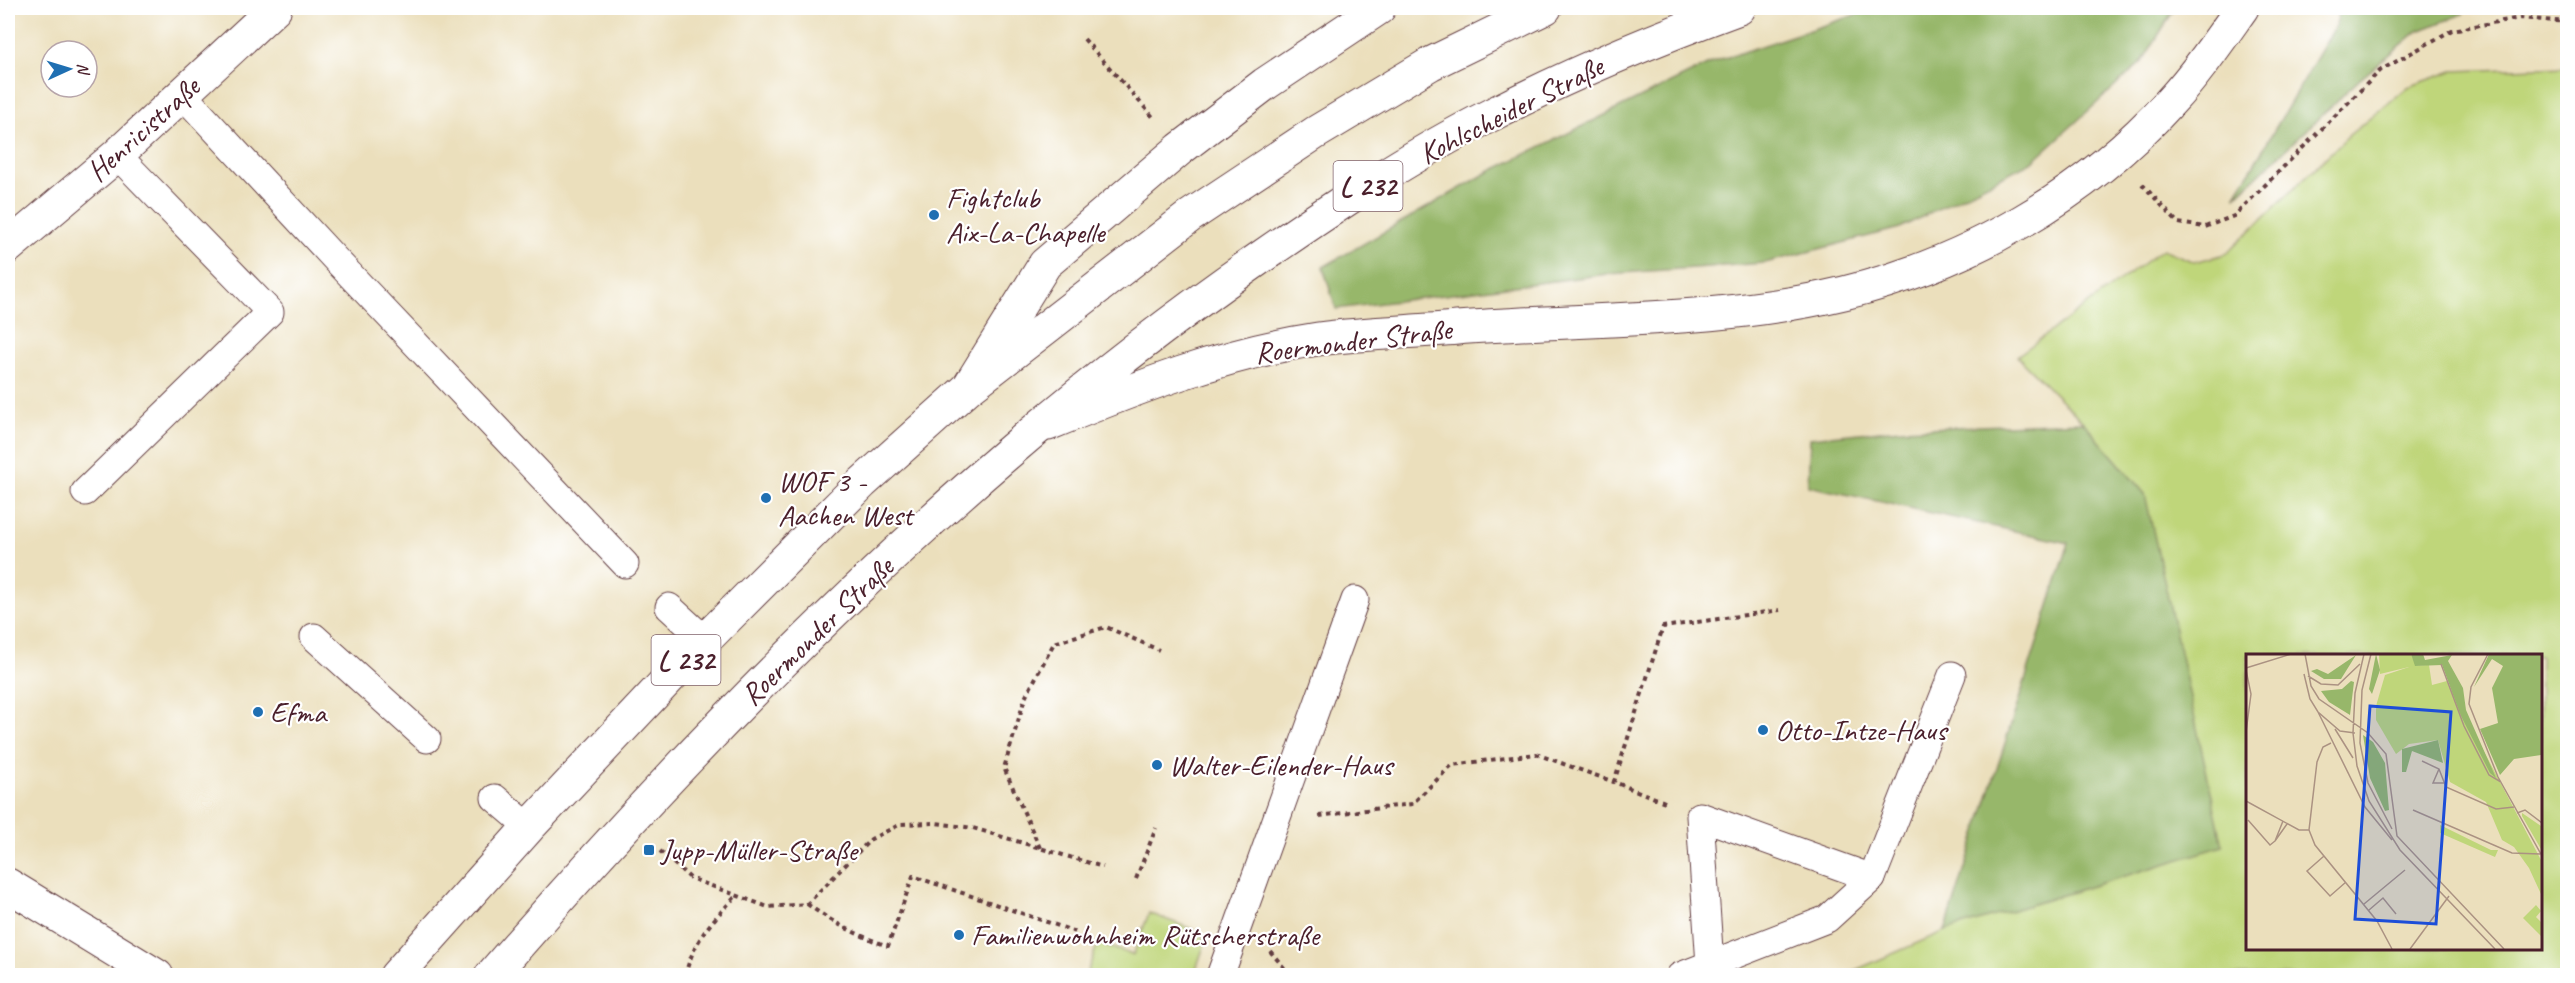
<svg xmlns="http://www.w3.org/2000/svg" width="2575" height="983" viewBox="0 0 2575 983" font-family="Caveat,sans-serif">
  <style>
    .green { fill: #bfd67a; stroke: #847a52; stroke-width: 1.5; fill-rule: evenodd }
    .forest { fill: #97b76a; stroke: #706b4a; stroke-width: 1.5 }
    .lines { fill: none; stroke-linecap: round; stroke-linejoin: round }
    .lane-casing { stroke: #623c41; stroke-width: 29 }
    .street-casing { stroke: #623c41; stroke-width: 35 }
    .secondary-casing { stroke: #623c41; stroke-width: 35 }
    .primary-casing { stroke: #623c41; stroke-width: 35 }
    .path { stroke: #623c41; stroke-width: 4; stroke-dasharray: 4.5 4.5; stroke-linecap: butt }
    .lane { stroke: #fff; stroke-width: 27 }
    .street { stroke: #fff; stroke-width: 33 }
    .secondary { stroke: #fff; stroke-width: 33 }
    .primary { stroke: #fff; stroke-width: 33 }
    .poi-dot { fill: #1f6fb2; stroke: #fff; stroke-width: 2 }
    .labels { text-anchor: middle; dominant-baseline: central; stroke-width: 4.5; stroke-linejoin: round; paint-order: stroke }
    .shield { fill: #fff; stroke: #80626b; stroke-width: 1.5 }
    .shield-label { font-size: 28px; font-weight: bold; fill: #4a1f2b }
    .street-label { font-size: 30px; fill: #4a1f2b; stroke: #fff }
    .poi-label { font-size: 30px; fill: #4a1f2b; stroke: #fff; text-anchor: start }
    .inset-road { fill: none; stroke: #ab9282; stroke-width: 1.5 }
    .view { fill: #1d4ed8; fill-opacity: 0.15; stroke: #1d4ed8; stroke-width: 3 }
    .inset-edge { fill: none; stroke: #4a1f2b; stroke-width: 3 }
  </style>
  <rect width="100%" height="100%" fill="#fff"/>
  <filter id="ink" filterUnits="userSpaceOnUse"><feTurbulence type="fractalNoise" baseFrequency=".0167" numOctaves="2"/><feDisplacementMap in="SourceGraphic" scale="12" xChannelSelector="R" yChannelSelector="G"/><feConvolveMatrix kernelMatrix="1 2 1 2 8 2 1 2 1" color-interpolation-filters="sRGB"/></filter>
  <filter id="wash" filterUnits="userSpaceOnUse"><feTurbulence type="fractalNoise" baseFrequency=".008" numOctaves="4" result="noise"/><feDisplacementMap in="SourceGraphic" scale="24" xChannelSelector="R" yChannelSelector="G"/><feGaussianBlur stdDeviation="1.35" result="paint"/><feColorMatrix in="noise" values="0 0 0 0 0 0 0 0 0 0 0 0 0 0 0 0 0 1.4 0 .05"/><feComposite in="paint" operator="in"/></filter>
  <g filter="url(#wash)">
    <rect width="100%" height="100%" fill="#ebdfbc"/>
    <g class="green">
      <path d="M2567 67V975L1842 976 1945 931 2145 494 2083 422 2017 356 2163 249 2194 262 2226 254 2348 136 2408 87 2453 71ZM2248 656H2540V948H2248Z"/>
      <polygon points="1149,913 1200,932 1205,943 1194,975 1086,975 1098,943 1133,955"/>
    </g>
    <g class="forest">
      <polygon points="1876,8 2175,8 2142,62 2033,161 1900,228 1765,263 1608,274 1336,309 1323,267 1487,173 1713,62"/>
      <polygon points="2340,8 2463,8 2463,14 2418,31 2359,80 2235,197 2336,25"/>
      <polygon points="2083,422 2145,494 2223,846 1945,931 2069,543 1808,486 1810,438 1901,429"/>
    </g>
  </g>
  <g filter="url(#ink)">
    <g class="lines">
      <defs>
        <g id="lane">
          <polyline points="183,95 337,261 625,564"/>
          <polyline points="85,492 270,312 117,155"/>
          <polyline points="669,607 705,640"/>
          <polyline points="314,637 427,739"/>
          <polyline points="495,798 529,827"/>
          <polyline points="1710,965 1700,816 1872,878"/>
          <polyline points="1220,976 1355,600"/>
          <polyline points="1680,976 1827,919 1872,878 1952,675"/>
        </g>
        <g id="street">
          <polyline points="8,247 117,155 275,8"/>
          <polyline points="970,385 1045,264 1180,149 1265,84 1379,8"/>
          <polyline points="8,885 157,976"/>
        </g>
        <path id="secondary" d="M1048 424C1136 388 1224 353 1318 339 1364 333 1411 332 1457 328 1585 318 1719 323 1844 293 1968 263 2085 196 2170 102 2197 73 2220 39 2242 8"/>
        <g id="primary">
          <polyline points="396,976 529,827 705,640 862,483 967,389 1190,216 1315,133 1430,64 1545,8"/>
          <path d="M491 976C719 714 971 458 1257 260 1332 208 1408 157 1489 116 1570 74 1654 39 1739 8"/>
        </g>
      </defs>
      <use href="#lane" class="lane-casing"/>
      <use href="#street" class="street-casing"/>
      <use href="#secondary" class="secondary-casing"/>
      <use href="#primary" class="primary-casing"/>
      <g class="path">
        <polyline points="1084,39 1154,118"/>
        <polyline points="2142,184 2178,223 2205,227 2234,216 2381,70 2452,30 2520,18 2568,22"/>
        <polyline points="1665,802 1614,782 1663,627 1780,610"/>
        <polyline points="1319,816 1412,804 1452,765 1536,754 1614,782"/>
        <polyline points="1040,848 1004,768 1025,698 1054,643 1106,627 1159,650"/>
        <polyline points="660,851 690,878 768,907 807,904 871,839 901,824 936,823 973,828 1103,867"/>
        <polyline points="1136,879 1156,828"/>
        <path d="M807 904C833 923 857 935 888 946L913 876 1079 933"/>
        <polyline points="1270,951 1291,976"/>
        <path d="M685 976C694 939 712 921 737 895"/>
      </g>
      <use href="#lane" class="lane"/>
      <use href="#street" class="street"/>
      <use href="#secondary" class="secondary"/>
      <use href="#primary" class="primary"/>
    </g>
  </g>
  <g class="poi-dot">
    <circle cx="934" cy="215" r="6"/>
    <circle cx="766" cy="498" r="6"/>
    <circle cx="258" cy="712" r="6"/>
    <circle cx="1763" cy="730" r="6"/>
    <circle cx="1157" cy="765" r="6"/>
    <rect x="643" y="844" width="12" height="12" rx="3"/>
    <circle cx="959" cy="935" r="6"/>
  </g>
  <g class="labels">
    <g class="shield">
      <rect x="1333.5" y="161" width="69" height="50" rx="4.5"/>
      <rect x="651.5" y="635" width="69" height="50" rx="4.5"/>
    </g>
    <g class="shield-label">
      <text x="1368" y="186">L 232</text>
      <text x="686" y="660">L 232</text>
    </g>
    <g class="street-label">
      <text transform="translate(1511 110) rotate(-27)">Kohlscheider Straße</text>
      <text transform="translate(143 129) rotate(-42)">Henricistraße</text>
      <text transform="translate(1353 341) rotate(-7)">Roermonder Straße</text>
      <text transform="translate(817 631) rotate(-44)">Roermonder Straße</text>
    </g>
    <g class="poi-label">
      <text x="946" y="198">Fightclub<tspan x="946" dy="34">Aix-La-Chapelle</tspan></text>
      <text x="778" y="481">WOF 3 -<tspan x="778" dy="34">Aachen West</tspan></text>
      <text x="270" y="712">Efma</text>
      <text x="1775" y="730">Otto-Intze-Haus</text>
      <text x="1169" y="765">Walter-Eilender-Haus</text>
      <text x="661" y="850">Jupp-Müller-Straße</text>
      <text x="971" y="935">Familienwohnheim Rütscherstraße</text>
    </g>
  </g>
  <g transform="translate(2246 654)">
    <rect width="296" height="296" fill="#ebdfbc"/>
    <path d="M133 0H165L170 12 183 11 186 31 201 27 295 206V240L283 214 268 193 256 186 240 148 204 128 192 86 163 90 150 100 130 66V52L139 21 163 13 134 20ZM276 159 295 172V195L276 162ZM194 171 245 196H252L249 203 194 179ZM290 251 295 257 290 263 295 268V282L277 264Z" fill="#bfd67a"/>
    <path d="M130 0 134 16 126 40 123 35ZM165 0H177L179 6 206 1 202 7 217 34 220 56 250 124 244 119 215 62 196 11 169 12ZM243 0H295V101L268 105 254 121 234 75 252 69 246 34 257 12 246 5 228 33ZM110 1 95 25H78L65 17 71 15 82 20ZM105 27 108 28 104 61 83 48 75 37 96 35ZM117 81 127 88 139 109 143 156 139 157 124 124ZM192 86 197 109 166 97 160 118H156V95Z" fill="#97b76a"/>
    <path class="inset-road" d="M59 0 65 32 73 45 122 79 140 100 151 182 258 295M118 0 109 39 107 79 111 112 123 147 154 196 249 295M125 0 116 36 114 89 122 129 146 175M242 0 225 33 223 50 252 123 296 202M195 10 218 72 243 121 255 128M0 14 45 0M0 16 5 40 0 78M58 20 64 45 72 58 94 77 109 79M62 22 75 30 92 31 114 10M72 58 119 153 146 186M89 75 107 104M85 89 77 93 71 108 63 176 69 191 131 267 146 295M176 107 193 115 200 133 250 155 268 153M193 115 187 129H199M0 147 53 176H63M167 156 266 199 294 200M271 159 279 156 296 169M2 166 24 191 29 187M37 167 29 187 41 170M78 202 61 217 84 242 100 228M118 250 159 216M123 256 137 244 150 260M164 295 203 242"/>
    <path class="view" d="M124 52 205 58 190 270 109 265Z"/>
    <rect width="296" height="296" class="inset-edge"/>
  </g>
  <rect width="2575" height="983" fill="none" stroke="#fff" stroke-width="30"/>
  <g transform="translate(69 69) rotate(86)"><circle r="28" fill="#ffffff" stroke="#b7a5aa" stroke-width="1.5"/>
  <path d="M0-4.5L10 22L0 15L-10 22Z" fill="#1f6fb2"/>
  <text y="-9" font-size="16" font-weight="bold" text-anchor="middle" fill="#4a1f2b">N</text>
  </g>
</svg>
